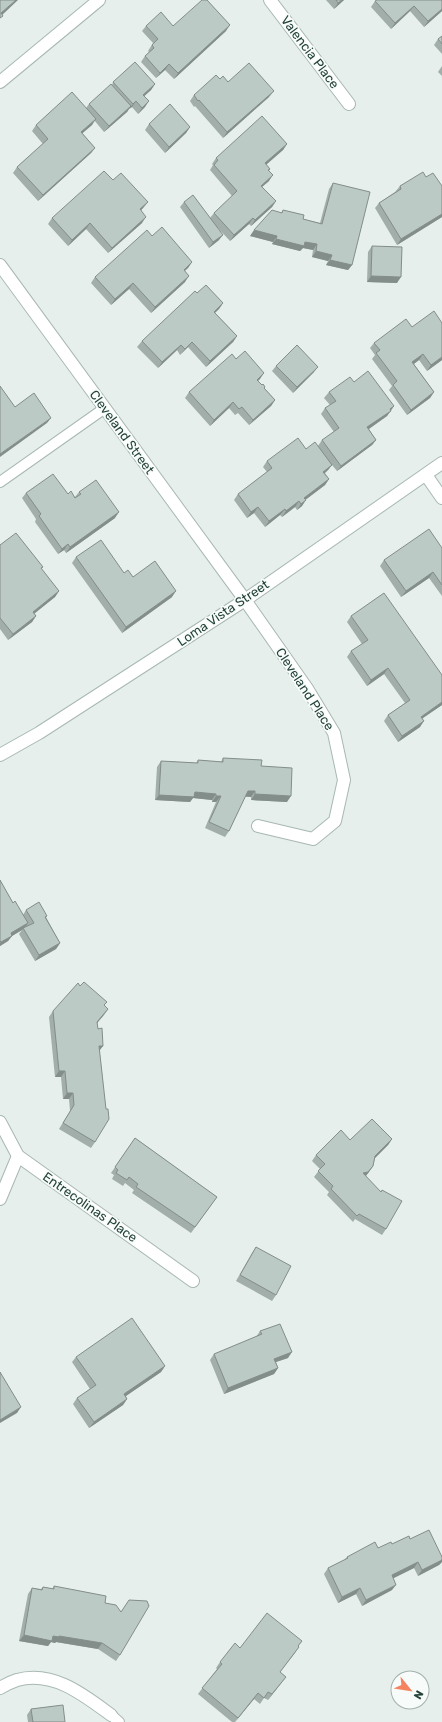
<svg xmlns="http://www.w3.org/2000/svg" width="442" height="1722" viewBox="0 0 442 1722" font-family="Rubik,sans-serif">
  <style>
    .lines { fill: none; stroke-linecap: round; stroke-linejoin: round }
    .lane-casing { stroke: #a8b8b2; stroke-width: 12 }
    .street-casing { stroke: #a8b8b2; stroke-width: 14 }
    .lane { stroke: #fff; stroke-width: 10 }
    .street { stroke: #fff; stroke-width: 12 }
    .wall { fill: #a1aea9 }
    .shaded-wall { fill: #838d89 }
    .building { fill: #bbcac4; stroke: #838d89 }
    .labels { text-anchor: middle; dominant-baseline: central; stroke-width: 3.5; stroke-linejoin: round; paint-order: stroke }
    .street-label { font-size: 13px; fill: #24423a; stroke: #f7fbf9 }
  </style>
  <rect width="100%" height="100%" fill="#e6efeb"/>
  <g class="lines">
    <defs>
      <g id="lane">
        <polyline points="0,482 105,408"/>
        <polyline points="111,1715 119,1722"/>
      </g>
      <g id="street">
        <polyline points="270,0 349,104"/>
        <polyline points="0,82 99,0"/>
        <polyline points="0,265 245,600 308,690 334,733 344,780 335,821 313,839 258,826"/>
        <polyline points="426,475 442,498"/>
        <polyline points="0,755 39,733 245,600 442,463"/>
        <polyline points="0,1122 18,1156 193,1281"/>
        <polyline points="0,1199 18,1156"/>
        <path d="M0 1688C5 1685 11 1682 17 1680 53 1670 84 1695 111 1715"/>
      </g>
    </defs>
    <use href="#lane" class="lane-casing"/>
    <use href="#street" class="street-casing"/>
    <use href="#lane" class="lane"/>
    <use href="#street" class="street"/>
  </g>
  <g class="wall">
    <polygon points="326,0 344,0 334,9"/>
    <polygon points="442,0 442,11 424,27 410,11 391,29 371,7 375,1"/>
    <polygon points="146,26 173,26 226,31 174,79 165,70 156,78 141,62 145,56 149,52 148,51 153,43 142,31"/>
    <polygon points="442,36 442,54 434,45 438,39"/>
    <polygon points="442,66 442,76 438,72"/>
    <polygon points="220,79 269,97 223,138 195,106 194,107 190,101 194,95"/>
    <polygon points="113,82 155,84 151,90 144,96 145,107 138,114 132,107 129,109 127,112 104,132 94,120 92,125 82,133 95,148 91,153 38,201 13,173 17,167 43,144 32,131 36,125 86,108 89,104 112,85"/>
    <polygon points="149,124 190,127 186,133 165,153 145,130"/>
    <polygon points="287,144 283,150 266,165 270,169 269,171 269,181 262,187 276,201 272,207 251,226 249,224 230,241 217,227 219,240 209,248 180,207 184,202 210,218 214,213 232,196 210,170 213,165 212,164 216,158"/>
    <polygon points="426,177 442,186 442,217 397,245 375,208 379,203 395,192 400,186"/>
    <polygon points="113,180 148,202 143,208 141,211 142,223 108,253 86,229 68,246 48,224 52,218"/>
    <polygon points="333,183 352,265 348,270 326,265 328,261 312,257 313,250 303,248 300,251 272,244 273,242 250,236 281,213 283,210 303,219 320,223 329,189"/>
    <polygon points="372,246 397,283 367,282 368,252"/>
    <polygon points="192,262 188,268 185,271 185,282 151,313 129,289 111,305 91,283 95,277"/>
    <polygon points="197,293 223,303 219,309 215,313 237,336 233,342 206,367 188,347 180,355 177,350 158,368 137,347 142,341"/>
    <polygon points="412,327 442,360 427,371 419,360 414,364 434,392 430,398 407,415 389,390 392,386 372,359 375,355 370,348 374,343"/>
    <polygon points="236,359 260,379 258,381 275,400 271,406 249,425 238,413 235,415 229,408 210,426 185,398 189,392"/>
    <polygon points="276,366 314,372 293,393 272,371"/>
    <polygon points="354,382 394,406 387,416 369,429 376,440 372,445 337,471 332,465 328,470 325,473 329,479 325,485 305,500 302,506 297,510 295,507 282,517 280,515 265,527 254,513 247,518 234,500 238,494 267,472 263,467 267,461 306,449 318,446 322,440 334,432 321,414 325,408 330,405 324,398 329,392"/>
    <polygon points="79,492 115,518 66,553 64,550 58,554 35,522 36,519 22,498 26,493 68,494 75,497"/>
    <polygon points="0,545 43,567 41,569 59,591 55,597 34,613 36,616 32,622 8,640 0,629"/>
    <polygon points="442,548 442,596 429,578 401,597 380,566 384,560"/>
    <polygon points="76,557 124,573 172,597 122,633 72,563"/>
    <polygon points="351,616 442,675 442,705 423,718 420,727 398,742 384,721 388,715 405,703 384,674 367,686 347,657 351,651 362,644 347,622"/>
    <polygon points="223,758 261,766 287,802 251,800 251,797 245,797 229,831 225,837 205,828 216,802 212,802 212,800 193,798 190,802 155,800 157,767 161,761 196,763 198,760 221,762"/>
    <polygon points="0,880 13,903 23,915 26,910 47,916 46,917 60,943 56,949 35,961 19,934 22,930 12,936 8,941 0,946"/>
    <polygon points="80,986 108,1009 97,1023 98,1029 103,1046 99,1051 95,1142 91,1148 59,1129 70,1111 69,1099 63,1099 61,1077 55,1077 49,1017 53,1011"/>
    <polygon points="135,1138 217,1197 191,1233 132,1193 134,1190 125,1183 123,1186 112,1179 114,1175 111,1173"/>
    <polygon points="392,1139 388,1145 375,1158 373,1166 366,1176 386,1229 382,1235 355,1219 353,1222 327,1195 329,1192 314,1177 320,1169 312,1161 316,1155 350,1140"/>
    <polygon points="256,1247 276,1295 272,1301 236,1281 252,1253"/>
    <polygon points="260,1331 288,1358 276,1362 278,1368 274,1374 224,1394 210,1360 214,1354 256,1337"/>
    <polygon points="76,1357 165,1366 161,1372 126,1396 127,1399 123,1405 89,1428 73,1404 77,1398 90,1389 72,1362"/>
    <polygon points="410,1539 442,1557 442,1562 439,1565 418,1576 414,1568 393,1578 392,1590 362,1606 356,1594 338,1603 324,1574 328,1568 344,1560 347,1557"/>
    <polygon points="54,1586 105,1603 120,1655 116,1661 98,1649 56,1642 55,1643 51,1642 48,1646 19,1641 28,1594 32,1588 41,1589 43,1587 52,1589"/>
    <polygon points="302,1641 298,1646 295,1653 280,1672 286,1677 268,1700 264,1698 260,1704 254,1699 235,1722 232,1722 198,1694 217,1669 216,1668 220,1662 240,1648"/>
    <polygon points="31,1709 65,1722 28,1722 27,1715"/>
  </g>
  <g class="shaded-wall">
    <polygon points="16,0 18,0 0,17 1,13"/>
    <polygon points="342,0 344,0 334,9 338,3"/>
    <polygon points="414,6 410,11 391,29 395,23"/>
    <polygon points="442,9 442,11 424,27 428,21"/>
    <polygon points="230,25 226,31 174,79 178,73"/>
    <polygon points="169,64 165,70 156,78 160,73"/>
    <polygon points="155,84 151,90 139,101 143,95"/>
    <polygon points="274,91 269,97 223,138 227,132"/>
    <polygon points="136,101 132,107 129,109 133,104"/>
    <polygon points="149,101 145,107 138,114 142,108"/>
    <polygon points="131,106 127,112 104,132 109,126"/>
    <polygon points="96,119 92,125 77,138 81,132"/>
    <polygon points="190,127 186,133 165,153 169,147"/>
    <polygon points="287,144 283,150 261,169 265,163"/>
    <polygon points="95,148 91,153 38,201 43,195"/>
    <polygon points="273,175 269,181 257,191 261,186"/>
    <polygon points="276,201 272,207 251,226 255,220"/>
    <polygon points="148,202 143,208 136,215 140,209"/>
    <polygon points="442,214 442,217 397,245 401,239"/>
    <polygon points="146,217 142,223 108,253 112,248"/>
    <polygon points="253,218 249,224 230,241 234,235"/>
    <polygon points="90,223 86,229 68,246 72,240"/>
    <polygon points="254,230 277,236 273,242 250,236"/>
    <polygon points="223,235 219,240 209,248 213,242"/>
    <polygon points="276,239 305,242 317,244 313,250 303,248 300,251 272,244"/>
    <polygon points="316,251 332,255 328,261 312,257"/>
    <polygon points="330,260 352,265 348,270 326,265"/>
    <polygon points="192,262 188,268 179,275"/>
    <polygon points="189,276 185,282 151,313 155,307"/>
    <polygon points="371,276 401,277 397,283 367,282"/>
    <polygon points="133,283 129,289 111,305 115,299"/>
    <polygon points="223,303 219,309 210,317 214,312"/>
    <polygon points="237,336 233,342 206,367 210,361"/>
    <polygon points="192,342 188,347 180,355 185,349"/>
    <polygon points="181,345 177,350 158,368 162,362"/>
    <polygon points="423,354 419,360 408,368 412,362"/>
    <polygon points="442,357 442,360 427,371 431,365"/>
    <polygon points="318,367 314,372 293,393 297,387"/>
    <polygon points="264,373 260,379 253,385 257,380"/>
    <polygon points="434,392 430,398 407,415 411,410"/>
    <polygon points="275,400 271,406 249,425 253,420"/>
    <polygon points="233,402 229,408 210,426 214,420"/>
    <polygon points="394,406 387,416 363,433 367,427"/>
    <polygon points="51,418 47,423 0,457 0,454"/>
    <polygon points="376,440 372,445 337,471 341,466"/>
    <polygon points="332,465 328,470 319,478 323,472"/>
    <polygon points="329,479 325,485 300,504 304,498"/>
    <polygon points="306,500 302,506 297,510 301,504"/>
    <polygon points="299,501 295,507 282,517 286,511"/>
    <polygon points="258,507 254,513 247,518 251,512"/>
    <polygon points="285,509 280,515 265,527 269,521"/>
    <polygon points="119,512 115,518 66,553 70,547"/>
    <polygon points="68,544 64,550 58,554 62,549"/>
    <polygon points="433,572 429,578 401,597 406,591"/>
    <polygon points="59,591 55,597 29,618 33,612"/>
    <polygon points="176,591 172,597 122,633 126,627"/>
    <polygon points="36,616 32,622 8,640 13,634"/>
    <polygon points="388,668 384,674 367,686 371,680"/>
    <polygon points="442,702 442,705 417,722 421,717"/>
    <polygon points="424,721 420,727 398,742 402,736"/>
    <polygon points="248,791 255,791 251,797 244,796"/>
    <polygon points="195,792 216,794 212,800 193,798 190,802 155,800 159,795"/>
    <polygon points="255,794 291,796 287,802 251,800"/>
    <polygon points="216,796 221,796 216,802 212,802"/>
    <polygon points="28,923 24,929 23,928 22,930 12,936 8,941 0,946 0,943 1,942 11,933"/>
    <polygon points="60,943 56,949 35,961 39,955"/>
    <polygon points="108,1009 104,1015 93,1028 97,1022"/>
    <polygon points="99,1046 103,1046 99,1051"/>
    <polygon points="59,1071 65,1071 61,1077 55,1077"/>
    <polygon points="67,1093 73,1093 69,1099 63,1099"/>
    <polygon points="392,1139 388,1145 371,1162 375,1156"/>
    <polygon points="373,1166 369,1172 364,1178 363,1173"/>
    <polygon points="292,1352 288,1358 270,1364 274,1359"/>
    <polygon points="165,1366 161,1372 120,1400 124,1394"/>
    <polygon points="278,1368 274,1374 224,1394 228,1388"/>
    <polygon points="127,1399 123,1405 89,1428 94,1422"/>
    <polygon points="21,1407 17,1413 0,1423 0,1420"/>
    <polygon points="442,1560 442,1562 439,1565 418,1576 422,1570"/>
    <polygon points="418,1562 414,1568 388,1581 392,1575"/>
    <polygon points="396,1585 392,1590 362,1606 366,1600"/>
    <polygon points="360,1588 356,1594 338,1603 342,1597"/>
    <polygon points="24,1635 59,1636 102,1643 98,1649 56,1642 55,1643 51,1642 48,1646 19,1641"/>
    <polygon points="286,1677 282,1682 268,1700 272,1694"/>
    <polygon points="258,1693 254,1699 235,1722 238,1718"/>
  </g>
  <g class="building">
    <polygon points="0,0 16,0 1,13 3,16 0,18"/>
    <polygon points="202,0 207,0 230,25 178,73 169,64 160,73 145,56 154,48 152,45 158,39 146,26 161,12 173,26"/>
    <polygon points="336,0 342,0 338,3"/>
    <polygon points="377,0 442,0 442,9 428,21 414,6 395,23 375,1"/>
    <polygon points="442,36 442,44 438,39"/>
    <polygon points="135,62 155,84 143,95 149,101 142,108 136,101 133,104 113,82"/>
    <polygon points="249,63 274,91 227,132 199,100 198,101 194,95 216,75 220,79 223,76 228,82"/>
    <polygon points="111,84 131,106 109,126 89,104"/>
    <polygon points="72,92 96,119 81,132 95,148 43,195 17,167 48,139 36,125"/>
    <polygon points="170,104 190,127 169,147 149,124"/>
    <polygon points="262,116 287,144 265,163 270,169 268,170 273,175 261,186 276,201 255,220 253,218 234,235 214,213 237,191 214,165 218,160 216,158"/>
    <polygon points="104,171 113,180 121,173 148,202 140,209 146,217 112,248 90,223 72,240 52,218"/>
    <polygon points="423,172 426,177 433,173 442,186 442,214 401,239 379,203 401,189 400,186"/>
    <polygon points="333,183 370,192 352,265 330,260 332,255 316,251 317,244 305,242 304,246 276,239 277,236 254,230 272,210 282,213 283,210 304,215 303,219 322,224"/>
    <polygon points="193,195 223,235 213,242 184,202"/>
    <polygon points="162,227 192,262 184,270 189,276 155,307 133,283 115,299 95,277 147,230 152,236"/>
    <polygon points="372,246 402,247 401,277 371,276"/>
    <polygon points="206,285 223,303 214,312 237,336 210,361 192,342 185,349 181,345 162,362 142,341 195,291 197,293"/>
    <polygon points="434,311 442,323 442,357 431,365 423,354 412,362 434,392 411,410 393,385 397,381 376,353 380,350 374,343 406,319 412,327"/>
    <polygon points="297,345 318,367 297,387 276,366"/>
    <polygon points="245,351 264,373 257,380 262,385 263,384 265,387 264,388 275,400 253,420 242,407 239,409 233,402 214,420 189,392 232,354 236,359"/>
    <polygon points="368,371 394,406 390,409 391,411 367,427 376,440 341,466 322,440 339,428 325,408 336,401 329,392 350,377 354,382"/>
    <polygon points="0,386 15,407 34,393 51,418 0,454"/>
    <polygon points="298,438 306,449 315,442 332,465 323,472 329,479 304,498 306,500 301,504 299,501 286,511 285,509 269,521 258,507 251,512 238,494 272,468 267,461"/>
    <polygon points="53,474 68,494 71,491 75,498 81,494 79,492 96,480 119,512 70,547 68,544 62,549 39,516 41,514 26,493"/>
    <polygon points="429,529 442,548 442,585 433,572 406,591 384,560"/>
    <polygon points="16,533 43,567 41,568 59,591 33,612 36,616 13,634 0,618 0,545"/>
    <polygon points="101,540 124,573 128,570 133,577 155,561 176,591 126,627 76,557"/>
    <polygon points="384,593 442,675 442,702 421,717 424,721 402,736 388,715 410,700 388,668 371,680 351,651 368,640 351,616"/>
    <polygon points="223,758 262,760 261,766 292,768 291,796 255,794 255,791 248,791 229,831 209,822 221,796 216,796 216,794 195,792 194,797 159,795 161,761 198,763 198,760 223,762"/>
    <polygon points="0,880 13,903 15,901 28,923 11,933 12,936 1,942 0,941"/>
    <polygon points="39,902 47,916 45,917 60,943 39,955 23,928 34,923 26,910"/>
    <polygon points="84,982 107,1002 104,1005 108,1009 97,1022 98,1029 102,1028 103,1046 99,1046 106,1109 108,1109 109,1119 95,1142 63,1123 74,1105 73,1093 67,1093 65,1071 59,1071 53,1011 78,983 80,986"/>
    <polygon points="372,1119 392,1139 375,1156 373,1166 368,1172 363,1173 381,1192 382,1190 402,1201 386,1229 359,1214 357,1216 331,1189 333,1186 318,1171 325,1164 316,1155 341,1130 350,1140"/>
    <polygon points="135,1138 217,1197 195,1227 136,1187 138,1184 129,1177 127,1180 116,1173 118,1170 115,1167"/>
    <polygon points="256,1247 291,1266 276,1295 240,1275"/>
    <polygon points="132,1318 165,1366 124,1394 127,1399 94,1422 77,1398 96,1385 76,1357"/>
    <polygon points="280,1324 292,1352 274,1359 278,1368 228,1388 214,1354 262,1334 260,1331"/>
    <polygon points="0,1372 21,1407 0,1420"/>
    <polygon points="429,1530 442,1557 442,1560 422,1570 418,1562 392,1575 396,1585 366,1600 360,1588 342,1597 328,1568 348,1558 347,1557 375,1542 378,1548 391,1542 392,1544 409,1536 410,1539"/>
    <polygon points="54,1586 106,1596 105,1603 116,1605 121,1612 129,1600 147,1601 149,1606 120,1655 102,1643 59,1636 59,1637 53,1636 52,1641 24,1635 32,1588 42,1590 43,1587 54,1589"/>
    <polygon points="267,1613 302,1641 298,1646 299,1647 280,1672 286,1677 272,1694 268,1692 264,1698 258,1693 238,1718 202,1688 222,1664 220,1662 235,1643 240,1648"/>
    <polygon points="63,1705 65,1722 33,1722 31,1709"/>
  </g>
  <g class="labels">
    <g class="street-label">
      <text transform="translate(310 52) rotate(53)">Valencia Place</text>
      <text transform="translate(122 432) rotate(54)">Cleveland Street</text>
      <text transform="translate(223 613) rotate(-34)">Loma Vista Street</text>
      <text transform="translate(305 689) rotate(57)">Cleveland Place</text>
      <text transform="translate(90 1207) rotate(35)">Entrecolinas Place</text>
    </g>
  </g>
  <g transform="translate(410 1690) rotate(120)"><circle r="19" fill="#f7fbf9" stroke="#a3b1ad"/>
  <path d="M0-3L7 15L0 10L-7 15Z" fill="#f4845f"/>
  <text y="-6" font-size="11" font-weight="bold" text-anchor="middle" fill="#24423a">N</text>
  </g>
</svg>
